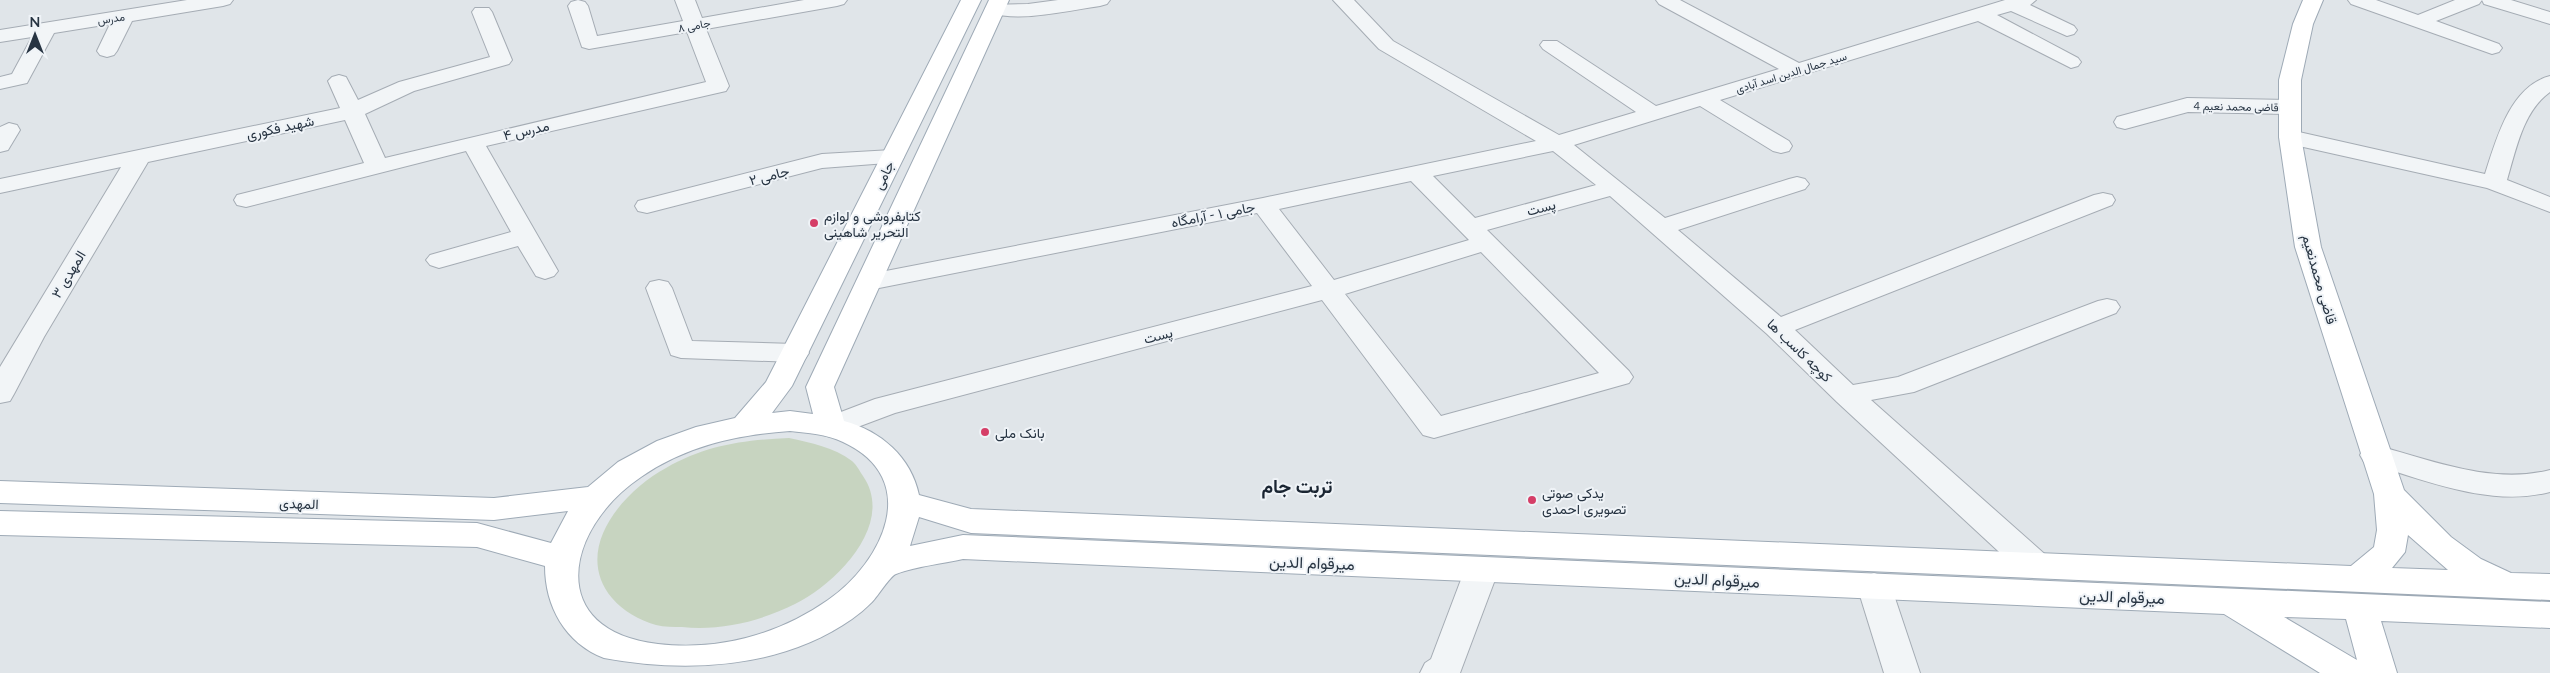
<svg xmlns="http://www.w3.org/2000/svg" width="2550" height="673" viewBox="0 0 2550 673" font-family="Lato,Vazirmatn,sans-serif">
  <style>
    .green { fill: #c7d4c0 }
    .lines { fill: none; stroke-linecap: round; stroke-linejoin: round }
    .minor-casing { stroke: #a5acb4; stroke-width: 2 }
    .major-casing { stroke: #9eaab6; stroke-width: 2 }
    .minor { fill: #f2f5f7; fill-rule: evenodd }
    .major { fill: #fff; fill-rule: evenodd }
    .poi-dot { fill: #d53e67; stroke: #eff3f7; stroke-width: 2 }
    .labels { text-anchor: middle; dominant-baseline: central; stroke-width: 4; stroke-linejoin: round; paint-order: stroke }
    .far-street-label { font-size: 11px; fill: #273442; stroke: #eff3f7 }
    .street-label { font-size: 14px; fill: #273442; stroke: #eff3f7 }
    .poi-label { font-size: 14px; fill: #273442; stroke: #eff3f7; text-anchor: start }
    .near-street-label { font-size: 16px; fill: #273442; stroke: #eff3f7 }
    .district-label { font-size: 19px; font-weight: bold; fill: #1a2532; stroke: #eff3f7 }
  </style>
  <rect width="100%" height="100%" fill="#e0e5e9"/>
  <path class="green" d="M789 438C811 443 834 447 852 461 857 465 860 472 863 476 896 524 836 584 795 604 761 621 721 631 682 627 674 627 664 627 656 625 639 620 623 611 612 598 572 550 622 492 666 468 706 445 744 440 789 438Z"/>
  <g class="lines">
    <defs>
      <g id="minor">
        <polygon points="187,0 233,0 230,4 223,6 132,21 117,51 114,55 107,57 100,55 97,51 110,24 54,33 27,83 0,89 0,77 12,74 32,37 0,42 0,30"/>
        <polygon points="578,0 585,2 588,6 597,36 683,21 675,0 695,0 702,18 804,0 847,0 844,4 837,6 706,29 729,86 726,91 486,146 558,271 554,276 545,279 536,276 518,246 439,268 430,265 426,260 430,255 511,232 466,151 246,207 237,205 234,200 237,195 364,163 345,120 148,162 44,337 14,394 10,401 0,403 0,367 121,167 0,193 0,179 340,108 328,81 332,77 339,75 346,77 358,100 399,82 490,57 472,12 475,8 489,8 492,12 512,60 509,64 414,91 365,114 385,158 706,82 687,32 589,49 582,47 568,6 571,2"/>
        <path d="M1058 0H1110L1107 4 1100 6C1064 11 1024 22 988 13L985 9 988 5 1028 4Z"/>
        <path d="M1333 0H1354L1393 41 1559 135 1636 112 1543 49 1540 45 1543 41H1557L1656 106 1779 69 1659 4 1656 0H1680L1799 63 2005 0H2036L2030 5 2074 26 2077 30 2074 34 2067 36 2011 11 1997 15 2078 58 2081 62 2078 66 2071 68 1978 21 1720 100 1789 141 1792 146 1789 151 1781 153 1773 151 1700 106 1574 145 1665 218 1789 179 1797 177 1805 179 1809 184 1805 189 1678 230 1781 317 2094 195 2103 193 2112 195 2115 200 2112 205 1795 330 1853 385 1898 377 2098 301 2107 299 2116 301 2120 307 2116 313 1914 392 1871 400 2048 557 2053 566 2048 575 2036 578 2024 575 1837 402 1767 334 1610 196 1487 230 1629 371 1633 377 1629 383 1434 438 1423 435 1322 300 895 413 831 437 820 434 816 427 820 420 875 399 1312 286 1257 213 869 290 860 288 856 282 860 276 1263 198 1536 141 1379 49ZM1553 151 1596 185 1475 218 1433 176ZM1411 181 1469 240 1334 280 1279 209ZM1481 252 1599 373 1441 416 1345 294Z"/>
        <polygon points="2348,0 2376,0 2418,15 2455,0 2511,0 2550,12 2550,24 2484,4 2482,0 2479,4 2436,21 2499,44 2502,48 2499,52 2492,54 2351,4"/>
        <path d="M2550 76V92C2523 111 2516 150 2507 180L2550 197V212L2487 188 2290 144 2282 142 2279 137 2282 132 2290 130 2485 174C2496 140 2510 86 2550 76Z"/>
        <polygon points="2187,98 2290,100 2298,102 2301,107 2298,112 2290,114 2188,112 2125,129 2117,127 2114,122 2117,117"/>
        <polygon points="9,123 17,125 20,130 8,150 0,152 0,127"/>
        <polygon points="892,150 900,152 904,157 900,162 822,168 647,213 638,211 635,206 638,201 822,154"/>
        <polygon points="659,280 668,282 672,288 692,341 795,344 805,347 809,353 805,359 795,362 681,358 671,355 646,288 650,282"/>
        <path d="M2375 445C2431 460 2492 485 2550 470V492C2489 508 2423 479 2364 462L2360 455 2364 448Z"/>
        <polygon points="1482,557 1494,560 1499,569 1460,673 1420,673 1425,663 1431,659 1465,569 1470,560"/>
        <polygon points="1874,573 1886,577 1891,586 1920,673 1884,673 1857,586 1862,577"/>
      </g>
      <path id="major" d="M961 0H981L792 386 772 413 790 411 813 414 806 387 989 0H1009L834 387 844 421C881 431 911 457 919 495L971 509 2351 566 2374 547 2377 530 2374 494 2295 247 2279 137V80L2293 24 2303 0H2323L2313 24 2301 80V137L2321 247 2404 490 2451 537 2481 559 2511 573 2550 574V600L971 533 919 517 910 546 963 535 2550 602V628L2381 621 2397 673H2320L2224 614 963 559C942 564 917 566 896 574 890 576 878 596 872 602 866 608 859 614 852 619 781 669 685 673 604 658 565 643 545 606 545 566L477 547 0 535V511L477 523 551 543 568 511 494 520 0 503V481L494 498 588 487 618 462 657 441 696 427 735 418 766 382ZM790 431C808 433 826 434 843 442 923 479 883 562 828 600 778 635 718 651 658 644 544 631 565 528 641 477 686 446 736 435 790 431ZM2408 535 2448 570 2392 568 2405 552ZM2284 617 2346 619 2357 660Z"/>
    </defs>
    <use href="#minor" class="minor-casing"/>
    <use href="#major" class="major-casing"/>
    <use href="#minor" class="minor"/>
    <use href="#major" class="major"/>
  </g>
  <g class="poi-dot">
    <circle cx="814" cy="223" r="5"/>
    <circle cx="985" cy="432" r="5"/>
    <circle cx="1532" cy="500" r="5"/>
  </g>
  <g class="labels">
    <g class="far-street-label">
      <text transform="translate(111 18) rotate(-9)">مدرس</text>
      <text transform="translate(694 25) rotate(-10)">جامی ۸</text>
      <text transform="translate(1791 72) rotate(-17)">سید جمال الدین اسد آبادی</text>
      <text transform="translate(2236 106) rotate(1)">قاضی محمد نعیم 4</text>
    </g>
    <g class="street-label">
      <text transform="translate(280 127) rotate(-12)">شهید فکوری</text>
      <text transform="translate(526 130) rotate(-13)">مدرس ۴</text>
      <text transform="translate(769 175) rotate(-15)">جامی ۲</text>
      <text transform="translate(883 175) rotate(-64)">جامی</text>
      <text transform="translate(1541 207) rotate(-15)">پست</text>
      <text transform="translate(1213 214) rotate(-11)">جامی ۱ - آرامگاه</text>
      <text transform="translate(68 274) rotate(-59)">المهدی ۳</text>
      <text transform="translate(2320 279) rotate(74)">قاضی محمدنعیم</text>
      <text transform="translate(1158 335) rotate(-15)">پست</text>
      <text transform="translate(1800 350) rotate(44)">کوچه کاسب ها</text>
      <text transform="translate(299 503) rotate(2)">المهدی</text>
    </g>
    <g class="poi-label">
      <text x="824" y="215">کتابفروشی و لوازم<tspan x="824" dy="16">التحریر شاهینی</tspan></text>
      <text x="995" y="432">بانک ملی</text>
      <text x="1542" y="492">یدکی صوتی<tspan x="1542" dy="16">تصویری احمدی</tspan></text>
    </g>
    <g class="near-street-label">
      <text transform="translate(1312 562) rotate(2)">میرقوام الدین</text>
      <text transform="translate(1717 579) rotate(3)">میرقوام الدین</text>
      <text transform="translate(2122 596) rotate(2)">میرقوام الدین</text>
    </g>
    <g class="district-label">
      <text x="1297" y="485">تربت جام</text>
    </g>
  </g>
  <g transform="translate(35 35)" stroke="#eff3f7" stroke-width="4" paint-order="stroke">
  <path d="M0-4L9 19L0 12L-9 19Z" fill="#273442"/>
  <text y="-8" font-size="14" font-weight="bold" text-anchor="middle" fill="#273442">N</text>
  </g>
</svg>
